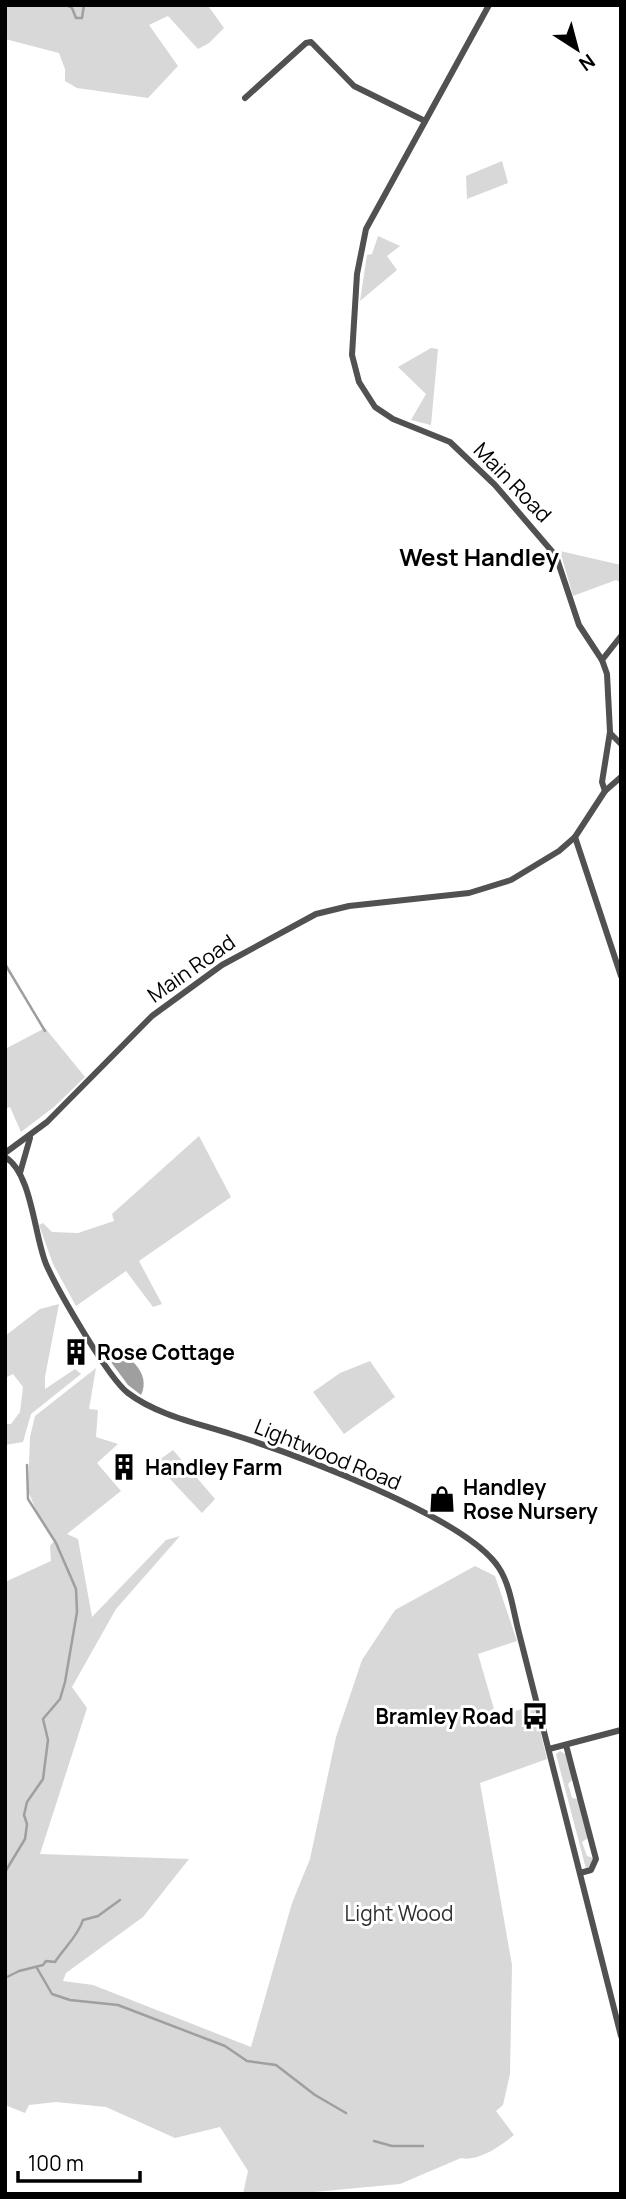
<svg xmlns="http://www.w3.org/2000/svg" width="626" height="2199" viewBox="0 0 626 2199" font-family="Manrope,sans-serif">
  <style>
    .green { fill: #d8d8d8 }
    .water { fill: #9f9f9f }
    .lines { fill: none; stroke-linecap: round; stroke-linejoin: round }
    .stream { stroke: #9f9f9f; stroke-width: 2.5 }
    .minor { stroke: #515151; stroke-width: 6 }
    .labels { text-anchor: middle; dominant-baseline: central; stroke-width: 6; stroke-linejoin: round; paint-order: stroke }
    .street-label { font-size: 21px; fill: #000; stroke: #fff }
    .poi-label { font-size: 21px; font-weight: bold; fill: #000; stroke: #fff; text-anchor: start }
    .park-label { font-size: 21px; fill: #2f2f2f; stroke: #fff }
    .quarter-label { font-size: 24px; font-weight: bold; fill: #000; stroke: #fff }
  </style>
  <rect width="100%" height="100%" fill="#fff"/>
  <g class="green">
    <polygon points="5,5 216,5 209,7 224,28 209,43 198,49 168,16 149,25 178,66 148,98 77,88 65,81 65,69 59,53 5,39"/>
    <polygon points="502,161 508,183 467,199 466,176"/>
    <polygon points="378,236 400,246 387,256 397,270 360,301 367,255 372,254"/>
    <polygon points="431,348 438,349 431,425 411,420 426,394 398,367"/>
    <polygon points="560,551 621,565 621,583 616,580 573,596"/>
    <polygon points="45,1028 85,1077 54,1107 21,1132 10,1107 5,1109 5,1049"/>
    <polygon points="199,1136 231,1197 139,1261 162,1304 153,1307 126,1271 76,1306 53,1264 39,1225 43,1223 52,1232 78,1233 114,1221 112,1214"/>
    <polygon points="59,1304 45,1377 45,1389 75,1369 81,1374 31,1414 23,1442 5,1445 5,1424 11,1424 20,1412 23,1387 13,1374 5,1378 5,1336 40,1309"/>
    <polygon points="370,1361 395,1397 344,1434 313,1392 340,1373"/>
    <path d="M96 1368 89 1409 98 1410 96 1437 118 1444 97 1463 121 1491 67 1534 78 1539 92 1617 166 1540 180 1536 116 1609 72 1687 87 1708 40 1854 189 1859 143 1917 66 1973 63 1981 93 1985 251 2047 292 1903 310 1859 336 1737 362 1660 395 1610 475 1566 495 1576 517 1641 478 1654 496 1716 534 1706 547 1759 480 1783 512 1965 510 2074 503 2105 496 2111 514 2135C501 2146 478 2162 461 2158L400 2184 293 2194H243L248 2171 220 2127 175 2138 106 2107 56 2102 29 2105 25 2113 5 2105V1582L51 1561 50 1546 55 1540 39 1517 28 1491 30 1437 35 1416Z"/>
    <polygon points="173,1450 215,1499 202,1513 155,1463"/>
    <polygon points="560,1751 567,1755 573,1779 568,1784 572,1798 578,1799 588,1838 582,1842 587,1856 593,1858 593,1864 586,1869 556,1754"/>
  </g>
  <path class="water" d="M106 1349C127 1351 152 1373 141 1395L128 1385 105 1354Z"/>
  <g class="lines">
    <g class="stream">
      <polyline points="66,5 72,8 76,18 82,18 84,5"/>
      <polyline points="5,964 45,1031"/>
      <polyline points="5,1872 25,1839 27,1824 24,1815 27,1802 43,1779 48,1740 43,1719 60,1699 65,1682 77,1612 76,1589 56,1543 28,1499 27,1465"/>
      <polyline points="37,1968 52,1994 70,2000 118,2005 225,2046 247,2061 276,2065 315,2095 346,2113"/>
      <path d="M5 1978 19 1971 43 1965 46 1961 55 1962C64 1948 78 1936 83 1920L98 1916 120 1900"/>
      <polyline points="374,2141 392,2146 423,2146"/>
    </g>
    <g class="minor">
      <polyline points="489,5 366,229 357,274 352,355 359,382 375,407 393,419 450,442 495,485 556,556 579,625 602,660 607,674 610,732 602,782 605,791"/>
      <polyline points="245,98 306,43 311,42 354,86 425,121"/>
      <polyline points="602,660 621,636"/>
      <polyline points="610,733 621,744"/>
      <polyline points="575,837 621,976"/>
      <polyline points="5,1153 47,1122 152,1016 222,965 316,914 349,906 469,893 511,880 559,851 575,837 605,791 621,777"/>
      <path d="M5 1157C32 1173 34 1235 46 1264 57 1289 108 1378 128 1393 157 1415 197 1423 231 1434 291 1453 467 1517 499 1568 510 1585 513 1609 518 1629L621 2036"/>
      <polyline points="20,1173 30,1138"/>
      <polyline points="566,1745 596,1859 591,1870 580,1873"/>
      <polyline points="549,1749 621,1730"/>
    </g>
  </g>
  <defs>
    <symbol id="building-bare" viewBox="-9 -9 18 18"><path d="M-4-6H4V6H1V3H-1V6H-4ZM-2.5-4.3h1.7v1.8h-1.7ZM.8-4.3h1.7v1.8H.8ZM-2.5-1h1.7V.8h-1.7ZM.8-1h1.7V.8H.8Z" fill="#000" stroke="#fff" stroke-width="2.5" paint-order="stroke"/></symbol>
    <symbol id="shop-bare" viewBox="-9 -9 18 18"><path d="M-5-2.5h2.3a2.7 3.5 0 0 1 5.4 0H5L5.5 6h-11ZM-1.5-2.5h3a1.5 2.3 0 0 0-3 0Z" fill="#000" stroke="#fff" stroke-width="2.5" paint-order="stroke"/></symbol>
    <symbol id="bus-bare" viewBox="-9 -9 18 18"><path d="M-5-6H5V4H4V6H2V4H-2V6H-4V4H-5ZM-3.5-4V0h7V-4ZM-3.5 1.2v1.5H-2V1.2ZM2 1.2v1.5H3.5V1.2Z" fill="#000" stroke="#fff" stroke-width="2.5" paint-order="stroke"/></symbol>
  </defs>
  <g fill-rule="evenodd">
    <use href="#building-bare" x="57" y="1333" width="38" height="38"/>
    <use href="#building-bare" x="105" y="1448" width="38" height="38"/>
    <use href="#shop-bare" x="423" y="1480" width="38" height="38"/>
    <use href="#bus-bare" x="516" y="1697" width="38" height="38"/>
  </g>
  <g class="labels">
    <g class="street-label">
      <text transform="translate(513 482) rotate(46)">Main Road</text>
      <text transform="translate(191 968) rotate(-35)">Main Road</text>
      <text transform="translate(328 1454) rotate(22)">Lightwood Road</text>
    </g>
    <g class="poi-label">
      <text x="97" y="1352">Rose Cottage</text>
      <text x="145" y="1467">Handley Farm</text>
      <text x="463" y="1487">Handley<tspan x="463" dy="24">Rose Nursery</tspan></text>
      <text x="514" y="1716" text-anchor="end">Bramley Road</text>
    </g>
    <g class="park-label">
      <text x="399" y="1913">Light Wood</text>
    </g>
    <g class="quarter-label">
      <text x="479" y="556">West Handley</text>
    </g>
  </g>
  <rect width="626" height="2199" fill="none" stroke="#000000" stroke-width="14"/>
  <g transform="translate(577 49) rotate(144)" stroke="#ffffff" stroke-width="5" paint-order="stroke">
  <path d="M0-5L12 26L0 18L-12 26Z" fill="#000000"/>
  <text y="-10" font-size="19" font-weight="bold" text-anchor="middle" fill="#000000">N</text>
  </g>
  <path d="M18 2171v10h122v-10" fill="none" stroke="#000000" stroke-width="3.5"/>
  <text x="28" y="2171" font-size="21" fill="#000000" stroke="#ffffff" stroke-width="5" paint-order="stroke">100 m</text>
</svg>
